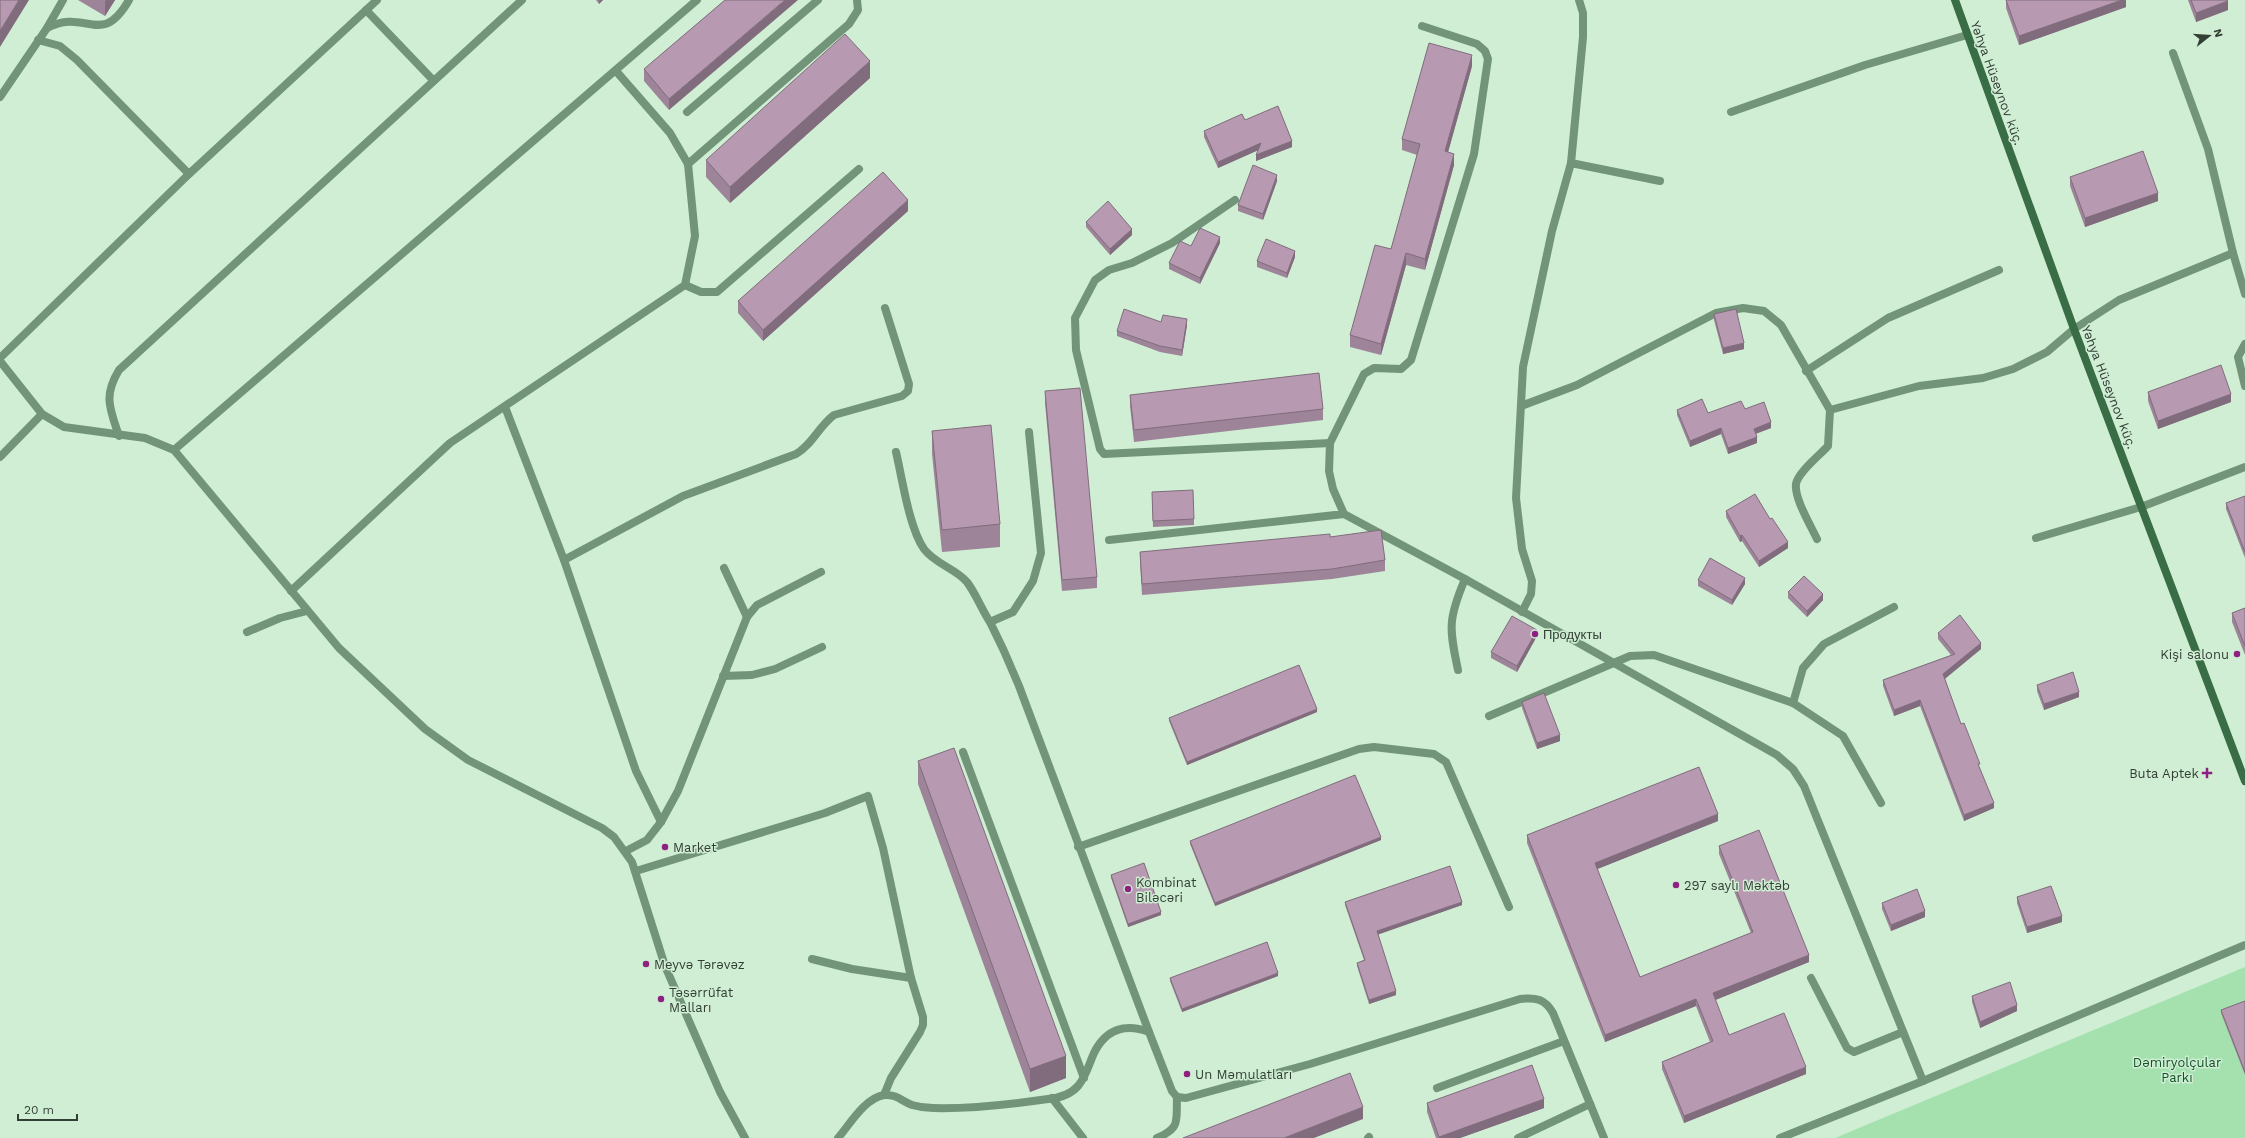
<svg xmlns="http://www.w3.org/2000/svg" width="2245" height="1138" viewBox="0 0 2245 1138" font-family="'Work Sans',sans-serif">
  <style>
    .green { fill: #a5e1af }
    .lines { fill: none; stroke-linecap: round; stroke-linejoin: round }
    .lane { stroke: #729478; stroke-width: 8 }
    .street { stroke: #729478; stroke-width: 8 }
    .secondary { stroke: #396d45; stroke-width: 8 }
    .wall { fill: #9d8498 }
    .shaded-wall { fill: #806c7c }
    .building { fill: #b79ab1; stroke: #806c7c }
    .poi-dot { fill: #8f2082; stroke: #cfeed4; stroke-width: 1.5 }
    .labels { text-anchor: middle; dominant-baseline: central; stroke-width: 3; stroke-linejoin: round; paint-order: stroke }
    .street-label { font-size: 13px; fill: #333f35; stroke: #cfeed4 }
    .poi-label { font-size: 13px; fill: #333f35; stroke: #cfeed4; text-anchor: start }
    .park-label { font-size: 13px; fill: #155228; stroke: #cfeed4 }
  </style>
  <rect width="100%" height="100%" fill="#cfeed4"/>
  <polygon class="green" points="2245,967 2245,1138 1835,1138"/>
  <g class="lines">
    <g class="lane">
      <polyline points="687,112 818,0"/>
      <polyline points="688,164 849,24 858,10 857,0"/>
      <polyline points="1235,200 1172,243 1132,263 1109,270 1095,280 1075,318 1076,350 1100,449 1104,454 1330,443"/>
      <polyline points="685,285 701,292 717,292 859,169"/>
      <polyline points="505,407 564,560"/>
      <polyline points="1029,432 1041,553 1033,581 1013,612 990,622 1004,651 1019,686 1149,1032"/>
      <path d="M896 452C902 477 909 528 924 549 935 564 955 568 967 582 976 594 982 610 990 622"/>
      <polyline points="1109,540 1344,514 1333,489 1329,471 1330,443 1364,374 1374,368 1401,369 1411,360 1474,154 1488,59 1485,51 1477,44 1422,26"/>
      <polyline points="247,632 280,618 307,611"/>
      <polyline points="963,752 1084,1078"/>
      <polyline points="1078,847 1359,749 1374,747 1434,754 1446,762 1509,907"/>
      <polyline points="1811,978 1847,1048 1854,1052 1903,1032"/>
      <polyline points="1437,1088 1564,1041"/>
      <polyline points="1052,1098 1083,1138"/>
      <path d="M1157 1138C1181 1128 1176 1121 1177 1097"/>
      <polyline points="1368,1138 1369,1137"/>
    </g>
    <g class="street">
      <polyline points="366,10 433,80"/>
      <polyline points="47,28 63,0"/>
      <polyline points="38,40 60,46 77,60 189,174"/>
      <polyline points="2173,53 2208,149 2233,253 2245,294"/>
      <path d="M0 97 47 28C86 7 101 49 129 0"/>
      <polyline points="1731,112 1865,65 1967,35"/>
      <polyline points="1571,163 1660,181"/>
      <polyline points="2245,344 2238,357 2245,386"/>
      <polyline points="0,358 189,174 377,0"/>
      <polyline points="0,361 42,414 64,427 145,438 174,450 339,648 425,729 468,760 602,828 614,837 632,862 665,966 720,1092 745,1138"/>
      <polyline points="1806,371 1888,318 1999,270"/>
      <polyline points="1521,406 1577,385 1716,313 1743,308 1764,311 1781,325 1830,410 1919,386 1983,378 2013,369 2047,352 2074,329 2119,300 2233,253"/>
      <path d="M119 436C110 409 103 396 119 370L522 0"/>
      <polyline points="174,450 697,0"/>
      <polyline points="0,457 42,414"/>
      <polyline points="1344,514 1465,579 1777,755 1793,769 1804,786 1923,1081"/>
      <polyline points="2036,538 2141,507 2245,467"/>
      <path d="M1817 539C1811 526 1794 498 1796 484 1798 472 1820 455 1828 446L1830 410"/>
      <polyline points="724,568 747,617"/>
      <polyline points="291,591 450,443 685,285 695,236 688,164 670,133 616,71"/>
      <polyline points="1522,612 1531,594 1532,581 1522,549 1516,498 1523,367 1552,231 1571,163 1583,37 1583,13 1579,0"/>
      <path d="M1458 670C1449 628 1448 619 1465 579"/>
      <polyline points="723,676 752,675 775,669 822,647"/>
      <polyline points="1793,703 1803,668 1824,644 1894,607"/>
      <polyline points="1489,716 1630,656 1654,655 1793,703 1843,736 1881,803"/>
      <path d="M661 822 636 771 564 560 683 496 796 454C812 445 819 426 834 415L902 396 908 391 909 384 885 308"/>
      <polyline points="626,851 647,840 661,822 678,791 747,617 757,605 821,572"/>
      <polyline points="636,871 825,813 868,796 883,848 911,978 923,1017 923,1025 920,1032 891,1078 884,1095"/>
      <polyline points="812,959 852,969 911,978"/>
      <path d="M838 1138C850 1124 865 1098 884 1095 896 1094 902 1101 912 1105 919 1107 926 1108 933 1108 969 1109 1013 1104 1048 1099 1059 1098 1071 1094 1078 1086 1086 1077 1089 1064 1094 1053 1106 1029 1125 1023 1149 1032L1172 1091 1177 1097 1186 1098 1310 1064 1520 999C1536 997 1545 999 1553 1013L1604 1138"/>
      <polyline points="1518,1138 1590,1104"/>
      <polyline points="1780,1138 1923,1081 2245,945"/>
    </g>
    <polyline class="secondary" points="1955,0 2074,329 2245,781"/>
  </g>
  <g class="wall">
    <polygon points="78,0 115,0 105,16"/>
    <polygon points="596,0 603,0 599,4"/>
    <polygon points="725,0 669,110 644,81 644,69"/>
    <polygon points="2006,0 2126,0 2126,7 2019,45 2006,8"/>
    <polygon points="2188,0 2227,0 2228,10 2196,22"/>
    <polygon points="1472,66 1448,152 1454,165 1425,270 1406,265 1381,355 1350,347 1350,335 1391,249 1417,155 1402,150 1402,139"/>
    <polygon points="870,78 730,203 706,177 706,160"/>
    <polygon points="1245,120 1292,147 1256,161 1258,150 1218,168 1204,137 1204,131"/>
    <polygon points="2070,177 2158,201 2085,227 2070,186"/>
    <polygon points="1277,181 1263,220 1238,211 1238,205"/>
    <polygon points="908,211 763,341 738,313 738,301"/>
    <polygon points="1086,222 1132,235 1110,255 1086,227"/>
    <polygon points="1220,243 1200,284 1169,269 1169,263"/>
    <polygon points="1295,257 1287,278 1257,267 1257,261"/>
    <polygon points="1714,314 1744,349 1723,354 1714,320"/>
    <polygon points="1161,322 1187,325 1182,356 1160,352 1117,336 1117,331"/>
    <polygon points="1045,391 1097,577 1097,588 1062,591 1045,403"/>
    <polygon points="2148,392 2231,402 2158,429 2148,401"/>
    <polygon points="1130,395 1323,409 1323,420 1134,442 1130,406"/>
    <polygon points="1745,409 1771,428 1756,434 1757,443 1728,454 1721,434 1690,447 1677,415 1677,410 1708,413"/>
    <polygon points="932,431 1000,524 1000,547 942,552 932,454"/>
    <polygon points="2245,496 2245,558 2226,509 2226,503"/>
    <polygon points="1152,498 1194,519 1194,525 1153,527"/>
    <polygon points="1726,511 1788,548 1759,567 1742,541 1740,542 1726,517"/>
    <polygon points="1330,537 1385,560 1385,571 1332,579 1142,595 1140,562 1140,552"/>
    <polygon points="1698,580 1745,584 1732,605 1698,586"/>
    <polygon points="1788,592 1823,600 1807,617 1788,598"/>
    <polygon points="2245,608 2245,655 2232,622 2232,613"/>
    <polygon points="1938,633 1981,649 1945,679 1961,724 1980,770 1994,808 1964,821 1920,706 1894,716 1883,686 1883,680 1951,655 1938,639"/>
    <polygon points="1537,636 1517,672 1491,658 1491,652"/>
    <polygon points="2037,685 2079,697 2044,710 2037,691"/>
    <polygon points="1522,702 1560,741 1537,749 1522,708"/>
    <polygon points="1317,712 1187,765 1169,721 1169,718"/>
    <polygon points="918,761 1066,1078 1030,1092 918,784"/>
    <polygon points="1718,821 1597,869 1640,977 1751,933 1719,854 1719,846 1809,962 1715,1000 1729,1035 1806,1074 1684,1123 1662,1069 1662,1062 1710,1042 1696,1006 1605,1042 1527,843 1527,835"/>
    <polygon points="1381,840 1215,906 1190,844 1190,841"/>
    <polygon points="1111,875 1161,915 1128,927 1111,878"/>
    <polygon points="2017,897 2062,922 2027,933 2017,903"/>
    <polygon points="1345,902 1462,905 1378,934 1396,995 1369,1004 1357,966 1357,963 1364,960 1345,905"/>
    <polygon points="1882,903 1925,917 1891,931 1882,909"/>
    <polygon points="1278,976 1182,1012 1170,981 1170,978"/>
    <polygon points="1972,996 2017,1011 1980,1028 1972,1002"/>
    <polygon points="2245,1001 2245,1075 2221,1013 2221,1010"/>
    <polygon points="1427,1103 1544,1108 1460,1138 1436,1138 1427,1112"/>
  </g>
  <g class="shaded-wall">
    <polygon points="19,0 29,0 0,47 0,31"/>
    <polygon points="106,0 115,0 105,16 105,1"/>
    <polygon points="599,0 603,0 599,4"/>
    <polygon points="785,0 798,0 669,110 669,99"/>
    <polygon points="2122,0 2126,0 2126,7 2019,45 2019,36"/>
    <polygon points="2228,1 2228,10 2196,22 2196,13"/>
    <polygon points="1472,55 1472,66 1445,163 1445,151"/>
    <polygon points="870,61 870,78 730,203 730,187"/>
    <polygon points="1292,141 1292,147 1256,161 1256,155"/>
    <polygon points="1261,143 1261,149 1218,168 1218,162"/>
    <polygon points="1454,154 1454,165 1425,270 1425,259"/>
    <polygon points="1277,175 1277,181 1263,220 1263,214"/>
    <polygon points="2158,193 2158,201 2085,227 2085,218"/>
    <polygon points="908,200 908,211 763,341 763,330"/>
    <polygon points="1132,229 1132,235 1110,255 1110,249"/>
    <polygon points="1220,237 1220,243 1200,284 1200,278"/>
    <polygon points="1295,251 1295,257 1287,278 1287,273"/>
    <polygon points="1406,253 1406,265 1381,355 1381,344"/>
    <polygon points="1187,319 1187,325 1182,356 1182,350"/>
    <polygon points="1744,343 1744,349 1723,354 1723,348"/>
    <polygon points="2231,394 2231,402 2158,429 2158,421"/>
    <polygon points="1771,422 1771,428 1754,434 1754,429"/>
    <polygon points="1721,428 1721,434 1690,447 1690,441"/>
    <polygon points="1757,437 1757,443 1728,454 1728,448"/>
    <polygon points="1742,535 1742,541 1740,542 1740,536"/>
    <polygon points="1788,542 1788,548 1759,567 1759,561"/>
    <polygon points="1745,578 1745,584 1732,605 1732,600"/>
    <polygon points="1823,594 1823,600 1807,617 1807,611"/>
    <polygon points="1537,630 1537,636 1517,672 1517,666"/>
    <polygon points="1981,643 1981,649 1943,680 1943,674"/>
    <polygon points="2079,692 2079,697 2044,710 2044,704"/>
    <polygon points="1920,700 1920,706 1894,716 1894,710"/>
    <polygon points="1317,709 1317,712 1187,765 1187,762"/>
    <polygon points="1560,735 1560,741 1537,749 1537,743"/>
    <polygon points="1994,803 1994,808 1964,821 1964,815"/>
    <polygon points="1718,814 1718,821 1595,870 1595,863"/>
    <polygon points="1381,837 1381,840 1215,906 1215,903"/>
    <polygon points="1462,902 1462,905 1377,935 1377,931"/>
    <polygon points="1925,911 1925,917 1891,931 1891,925"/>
    <polygon points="1161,912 1161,915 1128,927 1128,924"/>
    <polygon points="2062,916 2062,922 2027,933 2027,927"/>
    <polygon points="1809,955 1809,962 1713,1001 1713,993"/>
    <polygon points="1278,973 1278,976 1182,1012 1182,1009"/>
    <polygon points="1396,991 1396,995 1369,1004 1369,1000"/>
    <polygon points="1696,999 1696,1006 1605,1042 1605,1035"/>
    <polygon points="2017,1005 2017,1011 1980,1028 1980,1022"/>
    <polygon points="1066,1056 1066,1078 1030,1092 1030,1069"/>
    <polygon points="1806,1067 1806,1074 1684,1123 1684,1116"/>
    <polygon points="1544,1099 1544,1108 1460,1138 1439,1138 1439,1137"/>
    <polygon points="1363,1107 1363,1119 1314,1138 1284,1138"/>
  </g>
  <g class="building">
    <polygon points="0,0 19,0 0,31"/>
    <polygon points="725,0 785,0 669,99 644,69"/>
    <polygon points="2006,0 2122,0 2019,36"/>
    <polygon points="2191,0 2227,0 2228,1 2196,13"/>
    <polygon points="845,34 870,61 730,187 706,160"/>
    <polygon points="1429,43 1472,55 1445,151 1454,154 1425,259 1406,253 1381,344 1350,335 1375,245 1391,249 1420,144 1402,139"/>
    <polygon points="1278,106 1292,141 1256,155 1261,143 1218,162 1204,131 1242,114 1245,120"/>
    <polygon points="2143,151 2158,193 2085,218 2070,177"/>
    <polygon points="1253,165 1277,175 1263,214 1238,205"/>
    <polygon points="883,172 908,200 763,330 738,301"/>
    <polygon points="1108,201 1132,229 1110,249 1086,222"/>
    <polygon points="1200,228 1220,237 1200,278 1169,263 1180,241 1191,246"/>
    <polygon points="1266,239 1295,251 1287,273 1257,261"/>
    <polygon points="1124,309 1161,322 1163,315 1187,319 1182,350 1160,346 1117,331"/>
    <polygon points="1736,309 1744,343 1723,348 1714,314"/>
    <polygon points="2221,365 2231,394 2158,421 2148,392"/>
    <polygon points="1319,373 1323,409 1134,430 1130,395"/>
    <polygon points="1080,388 1097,577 1062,580 1045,391"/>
    <polygon points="1702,399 1708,413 1741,401 1745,409 1764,402 1771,422 1754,429 1757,437 1728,448 1721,428 1690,441 1677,410"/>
    <polygon points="991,425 1000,524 942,530 932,431"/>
    <polygon points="1193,490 1194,519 1153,521 1152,492"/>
    <polygon points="1755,494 1770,519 1772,518 1788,542 1759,561 1742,535 1740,536 1726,511"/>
    <polygon points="2245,496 2245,552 2226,503"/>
    <polygon points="1381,530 1385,560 1332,569 1142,584 1140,552 1330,534 1330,537"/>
    <polygon points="1710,558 1745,578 1732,600 1698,580"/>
    <polygon points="1804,576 1823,594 1807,611 1788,592"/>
    <polygon points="2245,608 2245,646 2232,613"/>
    <polygon points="1960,615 1981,643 1943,674 1961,724 1964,723 1980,764 1978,764 1994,803 1964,815 1920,700 1894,710 1883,680 1955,654 1938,633"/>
    <polygon points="1512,616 1537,630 1517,666 1491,652"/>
    <polygon points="1299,665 1317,709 1187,762 1169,718"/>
    <polygon points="2073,672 2079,692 2044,704 2037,685"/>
    <polygon points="1544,693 1560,735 1537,743 1522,702"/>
    <polygon points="954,748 1066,1056 1030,1069 918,761"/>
    <polygon points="1699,767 1718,814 1595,863 1640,977 1753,932 1719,846 1759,830 1809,955 1713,993 1729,1035 1784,1013 1806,1067 1684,1116 1662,1062 1713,1041 1696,999 1605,1035 1527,835"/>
    <polygon points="1355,775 1381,837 1215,903 1190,841"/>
    <polygon points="1144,863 1161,912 1128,924 1111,875"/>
    <polygon points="1450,866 1462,902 1377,931 1396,991 1369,1000 1357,963 1365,960 1345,902"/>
    <polygon points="2051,886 2062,916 2027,927 2017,897"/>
    <polygon points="1917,889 1925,911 1891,925 1882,903"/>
    <polygon points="1267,942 1278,973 1182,1009 1170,978"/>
    <polygon points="2010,982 2017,1005 1980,1022 1972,996"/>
    <polygon points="2245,1001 2245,1072 2221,1010"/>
    <polygon points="1532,1065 1544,1099 1439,1137 1427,1103"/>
    <polygon points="1350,1073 1363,1107 1284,1138 1183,1138"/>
  </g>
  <g class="poi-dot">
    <circle cx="1535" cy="634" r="4"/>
    <circle cx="2237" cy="654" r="4"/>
    <path d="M2205 767h4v4h4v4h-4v4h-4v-4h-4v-4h4z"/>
    <circle cx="665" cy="847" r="4"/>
    <circle cx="1676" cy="885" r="4"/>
    <circle cx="1128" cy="889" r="4"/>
    <circle cx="646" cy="964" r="4"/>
    <circle cx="661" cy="999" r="4"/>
    <circle cx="1187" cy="1074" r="4"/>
  </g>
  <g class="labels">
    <g class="street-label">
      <text transform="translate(1997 83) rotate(70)">Yəhya Hüseynov küç.</text>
      <text transform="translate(2109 387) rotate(69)">Yəhya Hüseynov küç.</text>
    </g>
    <g class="poi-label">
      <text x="1543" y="634">Продукты</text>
      <text x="2229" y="654" text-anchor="end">Kişi salonu</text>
      <text x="2199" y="773" text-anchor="end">Buta Aptek</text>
      <text x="673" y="847">Market</text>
      <text x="1136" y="882">Kombinat<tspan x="1136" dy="15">Biləcəri</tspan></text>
      <text x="1684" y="885">297 saylı Məktəb</text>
      <text x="654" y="964">Meyvə Tərəvəz</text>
      <text x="669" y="992">Təsərrüfat<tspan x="669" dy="15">Malları</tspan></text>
      <text x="1195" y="1074">Un Məmulatları</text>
    </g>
    <g class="park-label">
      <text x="2177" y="1062">Dəmiryolçular<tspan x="2177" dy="15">Parkı</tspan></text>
    </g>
  </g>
  <g transform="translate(2209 36) rotate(73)" stroke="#cfeed4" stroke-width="3" paint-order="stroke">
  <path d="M0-3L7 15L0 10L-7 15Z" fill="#333f35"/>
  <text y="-6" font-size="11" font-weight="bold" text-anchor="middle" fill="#333f35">N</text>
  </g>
  <path d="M18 1114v6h59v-6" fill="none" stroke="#333f35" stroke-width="2"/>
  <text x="24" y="1114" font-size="12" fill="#333f35" stroke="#cfeed4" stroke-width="3" paint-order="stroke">20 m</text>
</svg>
